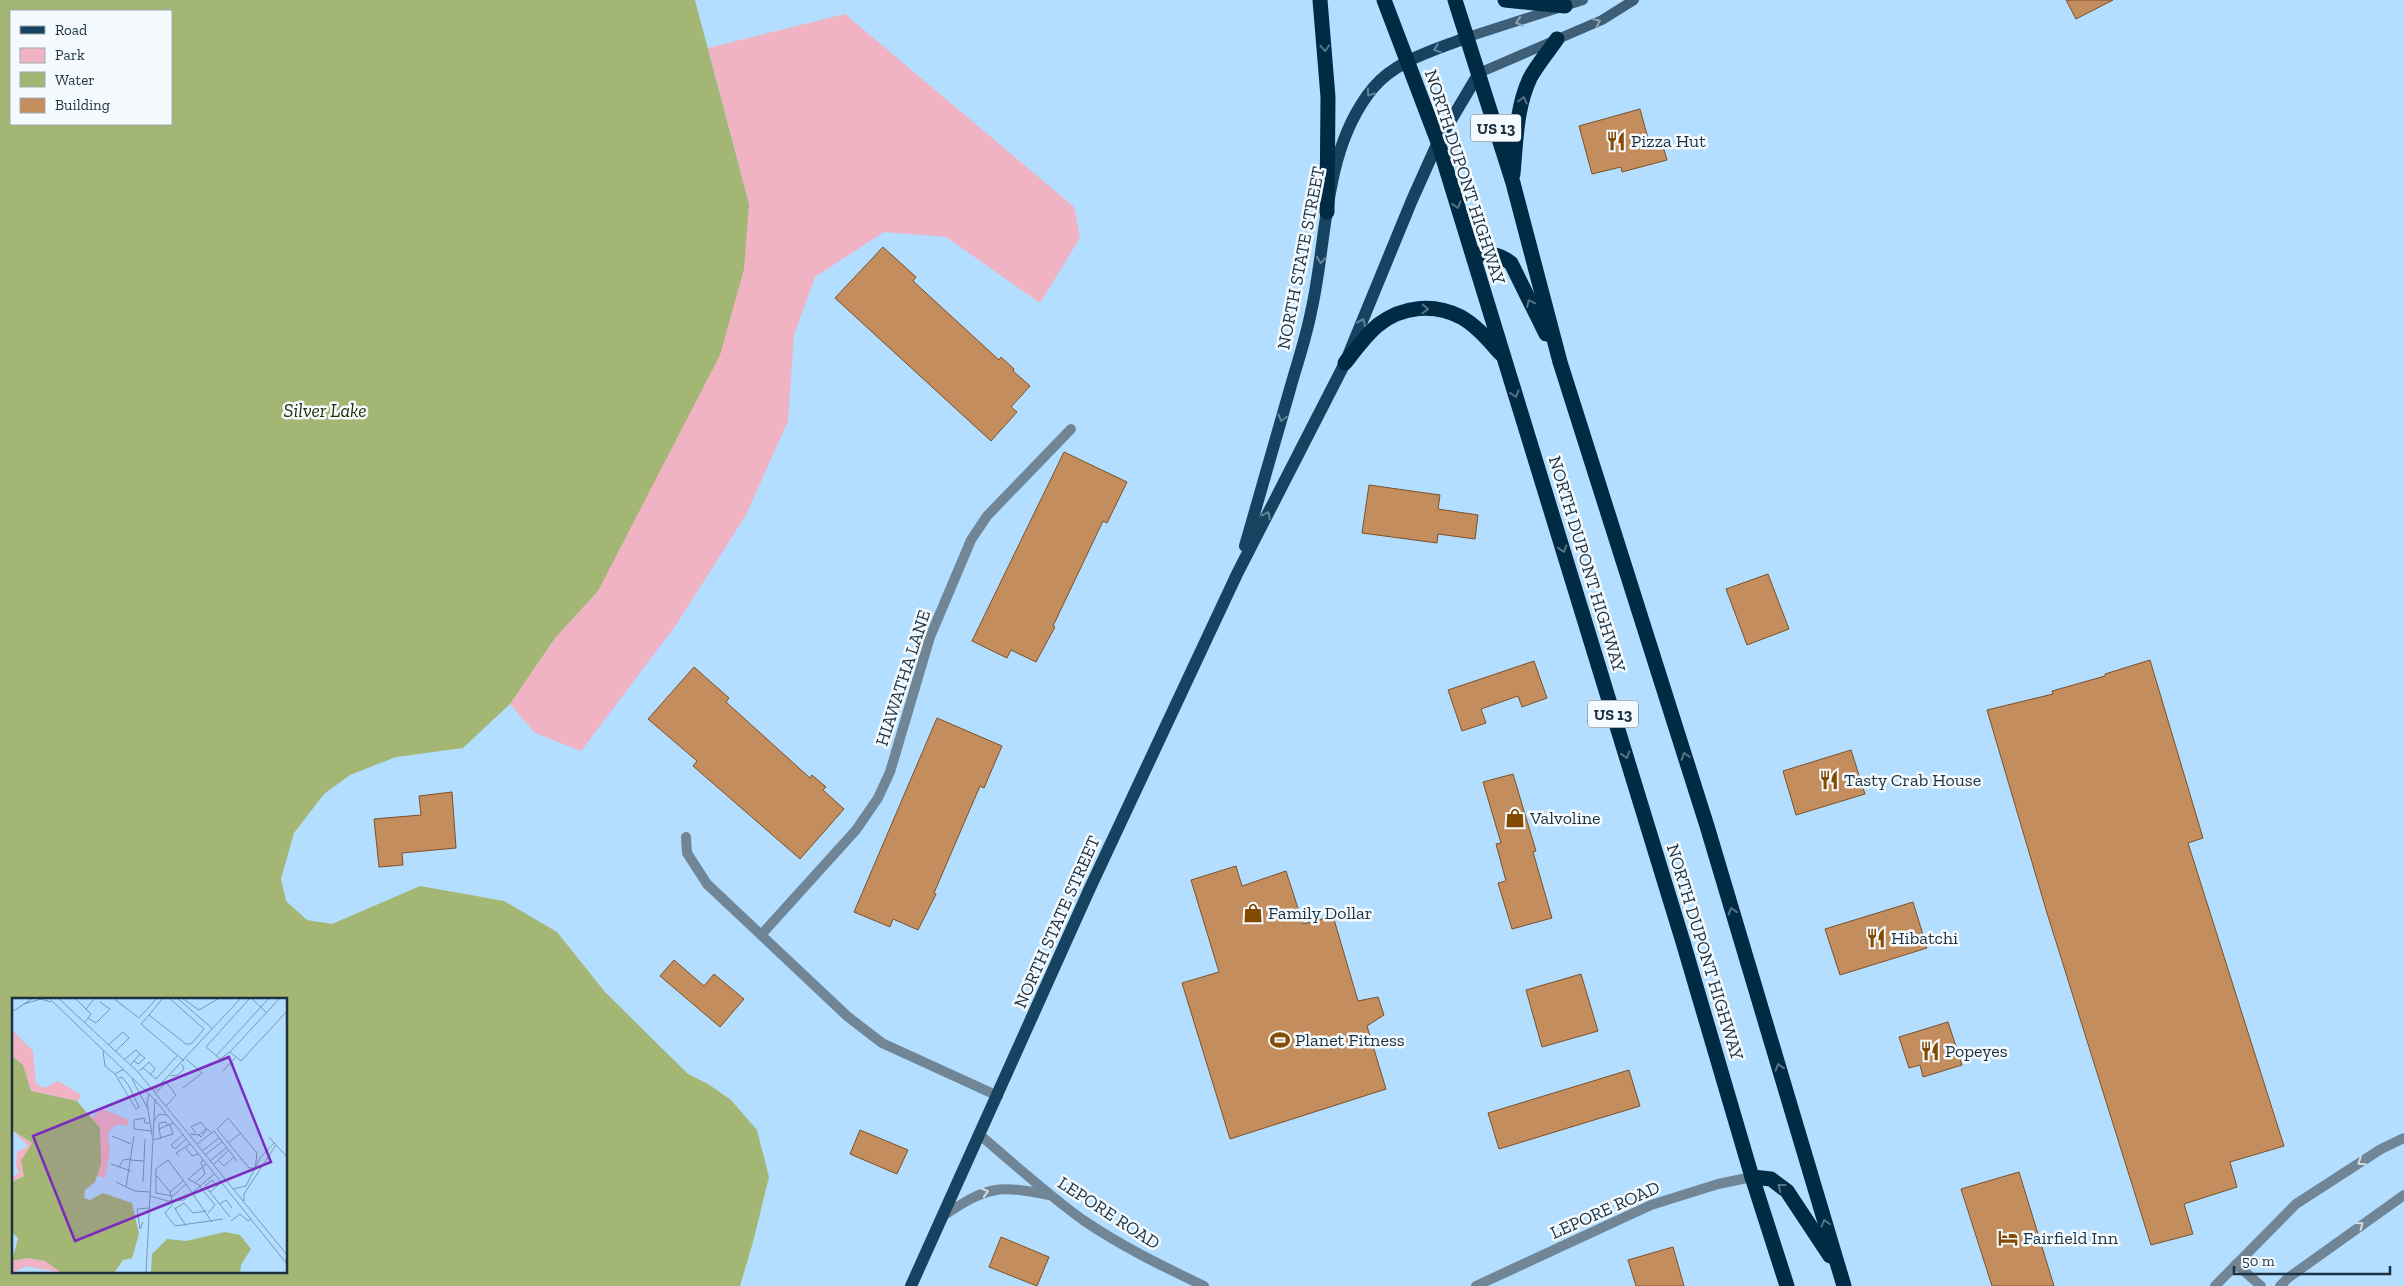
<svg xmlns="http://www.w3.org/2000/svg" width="2404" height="1286" viewBox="0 0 2404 1286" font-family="'Zilla Slab',serif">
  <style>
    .green { fill: #efb3c3 }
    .water { fill: #a3b674; fill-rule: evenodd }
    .building { fill: #c38d5e; stroke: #7c5128 }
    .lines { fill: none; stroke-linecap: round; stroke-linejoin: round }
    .street { stroke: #708697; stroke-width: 10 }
    .secondary { stroke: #3e5f77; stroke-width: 10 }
    .primary { stroke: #184360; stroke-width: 12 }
    .highway { stroke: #012b45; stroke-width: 15 }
    .oneway { stroke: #90a5b4 }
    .oneway2 { stroke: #567386 }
    .oneway3 { stroke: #658397 }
    .oneway4 { stroke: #d3dde4 }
    .labels { text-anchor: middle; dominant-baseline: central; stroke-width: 5; stroke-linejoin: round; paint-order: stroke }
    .shield { fill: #f4fafe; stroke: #5d6e7a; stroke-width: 1 }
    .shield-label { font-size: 16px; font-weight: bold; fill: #1c3242 }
    .poi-label { font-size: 18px; fill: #1c3242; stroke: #f4fafe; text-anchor: start }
    .street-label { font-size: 18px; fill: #1c3242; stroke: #f4fafe }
    .water-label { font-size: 19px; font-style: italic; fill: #252f00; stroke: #f4fafe }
    .inset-road { fill: none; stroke: #7799b3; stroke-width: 1 }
    .view { fill: #7b2cbf; fill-opacity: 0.15; stroke: #7b2cbf; stroke-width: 2.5 }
    .inset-edge { fill: none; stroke: #1c3242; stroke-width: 2.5 }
  </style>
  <rect width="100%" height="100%" fill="#b3deff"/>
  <polygon class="green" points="845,14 1074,207 1080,238 1040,303 946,237 884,232 815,277 794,335 788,421 746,515 676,625 581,751 535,733 510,704 555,638 598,591 749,204 708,48"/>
  <path class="water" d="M0 0H695L749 204 744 269 720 355 598 591 555 638 510 704 463 748 396 757 350 775 324 794 294 833 281 879 286 901 307 920 332 924 420 886 504 901 557 932 605 992 688 1074 708 1084 731 1100 757 1130 769 1177 753 1242 740 1286H0ZM11 11H171V124H11ZM14 1000H286V1272H14Z"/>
  <g class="building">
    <polygon points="2066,0 2113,0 2076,19"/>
    <polygon points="1640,109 1649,142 1661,139 1667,160 1622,172 1621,167 1592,174 1579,126"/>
    <polygon points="883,247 916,277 913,281 999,360 1001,357 1014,369 1013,371 1030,386 1011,407 1017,412 991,441 835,298"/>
    <polygon points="1064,452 1127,482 1107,523 1103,521 1053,626 1055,627 1036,662 1011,650 1007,658 972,641"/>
    <polygon points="1369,485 1440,495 1438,509 1478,515 1475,539 1438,534 1437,543 1362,533"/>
    <polygon points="1768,574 1789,629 1747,645 1726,589"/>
    <polygon points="2150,660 2203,838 2188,843 2284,1146 2230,1162 2237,1187 2184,1204 2193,1234 2151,1245 2047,913 1987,710 2053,694 2052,691 2105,676 2105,674"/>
    <polygon points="1534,661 1547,698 1522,707 1518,696 1481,709 1486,723 1462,731 1448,690"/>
    <polygon points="694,667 729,698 726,702 810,778 812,775 826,787 823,790 844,809 800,859 693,766 697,761 648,719"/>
    <polygon points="937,718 1002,746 984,788 980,786 934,893 936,894 918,930 893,919 890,927 854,912"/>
    <polygon points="1851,750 1865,794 1796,815 1783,771"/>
    <polygon points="1513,774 1536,851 1533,852 1552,918 1512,929 1498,883 1506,881 1496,844 1501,843 1483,782"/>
    <polygon points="452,792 456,848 402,853 403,865 379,867 374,819 421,815 419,796"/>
    <polygon points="1236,866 1242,886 1286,871 1303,924 1333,916 1358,1001 1378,997 1384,1015 1367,1026 1386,1089 1230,1139 1182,983 1219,972 1191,880"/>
    <polygon points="1913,902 1927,948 1840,975 1825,929"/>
    <polygon points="674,960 704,986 714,974 744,999 720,1027 660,976"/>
    <polygon points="1581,974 1598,1031 1542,1047 1526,990"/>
    <polygon points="1948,1022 1962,1065 1923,1077 1920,1065 1909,1068 1899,1037"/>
    <polygon points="1629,1070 1640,1106 1499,1149 1488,1113"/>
    <polygon points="860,1130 908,1150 897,1174 850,1154"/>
    <polygon points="2019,1172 2054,1286 1992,1286 1961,1189"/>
    <polygon points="1001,1237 1049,1257 1037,1286 989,1267"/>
    <polygon points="1673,1247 1684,1286 1636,1286 1628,1260"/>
  </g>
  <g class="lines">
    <g class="street">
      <polyline points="686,837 687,853 707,884 847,1016 882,1043 998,1096"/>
      <polyline points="761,935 856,830 878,798 890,772 930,637 971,540 987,516 1071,429"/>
      <path d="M980 1135C1014 1164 1047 1194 1083 1220 1121 1246 1162 1266 1204 1286"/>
      <path d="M943 1216C988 1186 997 1185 1049 1195"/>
      <polyline points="2236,1264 2261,1286"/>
      <polyline points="1476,1286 1651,1205 1718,1184 1752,1177"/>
      <polyline points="2215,1286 2296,1204 2381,1149 2404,1138"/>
      <polyline points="2280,1286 2288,1278 2404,1195"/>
    </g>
    <g class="secondary">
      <polyline points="1468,37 1583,0"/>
      <polyline points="1479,73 1602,20 1634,0"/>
    </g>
    <g class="primary">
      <path d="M1245 546C1260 493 1275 441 1290 389 1297 364 1306 338 1311 312 1328 239 1322 150 1373 88 1396 60 1436 50 1468 37"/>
      <polyline points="911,1286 1090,888 1237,574 1345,363 1412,200 1438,142 1479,73"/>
    </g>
    <g class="highway">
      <polyline points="1320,0 1328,97 1327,212"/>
      <polyline points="1384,0 1438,142 1683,942 1752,1177 1787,1286"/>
      <polyline points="1455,0 1513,183 1560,362 1707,826 1844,1286"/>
      <polyline points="1505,0 1565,6"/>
      <path d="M1513 174C1516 142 1516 108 1530 78 1537 65 1548 52 1557 39"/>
      <path d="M1473 255C1489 253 1497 253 1511 263L1546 334"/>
      <path d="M1345 363C1355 350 1366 335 1378 325 1402 306 1434 303 1461 317 1477 326 1489 341 1501 354"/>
      <polyline points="1752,1177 1771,1179 1787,1191 1830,1256"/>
    </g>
  </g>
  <defs><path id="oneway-chevron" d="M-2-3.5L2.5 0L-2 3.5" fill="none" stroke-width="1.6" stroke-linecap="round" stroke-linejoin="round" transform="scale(1.25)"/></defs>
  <g class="oneway">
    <use href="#oneway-chevron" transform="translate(1519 22) rotate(163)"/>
    <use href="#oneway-chevron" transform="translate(1597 22) rotate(-25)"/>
  </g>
  <g class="oneway2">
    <use href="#oneway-chevron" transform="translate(1325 48) rotate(87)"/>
    <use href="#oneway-chevron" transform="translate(1523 100) rotate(-76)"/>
    <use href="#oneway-chevron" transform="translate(1457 205) rotate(73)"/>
    <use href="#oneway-chevron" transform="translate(1530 303) rotate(-116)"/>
    <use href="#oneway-chevron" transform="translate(1425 309) rotate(2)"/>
    <use href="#oneway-chevron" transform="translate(1515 394) rotate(73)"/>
    <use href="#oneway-chevron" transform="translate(1563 549) rotate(73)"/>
    <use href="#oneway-chevron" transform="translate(1626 755) rotate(73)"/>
    <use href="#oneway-chevron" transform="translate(1685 756) rotate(-108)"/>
    <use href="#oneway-chevron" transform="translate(1732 911) rotate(-107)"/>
    <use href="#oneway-chevron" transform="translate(1779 1067) rotate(-107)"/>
    <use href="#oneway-chevron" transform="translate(1781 1187) rotate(-142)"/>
    <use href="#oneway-chevron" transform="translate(1825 1223) rotate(-107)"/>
  </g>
  <g class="oneway3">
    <use href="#oneway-chevron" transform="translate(1437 49) rotate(159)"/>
    <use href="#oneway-chevron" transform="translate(1370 93) rotate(126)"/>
    <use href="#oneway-chevron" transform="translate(1321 260) rotate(97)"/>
    <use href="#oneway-chevron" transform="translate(1362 322) rotate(-68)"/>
    <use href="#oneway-chevron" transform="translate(1282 418) rotate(106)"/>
    <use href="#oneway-chevron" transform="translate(1267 515) rotate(-63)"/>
  </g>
  <g class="oneway4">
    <use href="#oneway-chevron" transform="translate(2361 1162) rotate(147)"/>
    <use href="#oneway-chevron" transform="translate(985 1192) rotate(-16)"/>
    <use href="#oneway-chevron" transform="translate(2360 1225) rotate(-36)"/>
  </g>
  <defs>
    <symbol id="restaurant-bare" viewBox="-9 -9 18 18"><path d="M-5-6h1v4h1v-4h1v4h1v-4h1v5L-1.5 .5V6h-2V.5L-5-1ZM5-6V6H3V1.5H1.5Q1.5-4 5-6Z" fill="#854a02" stroke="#f4fafe" stroke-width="2.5" paint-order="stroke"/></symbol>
    <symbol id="shop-bare" viewBox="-9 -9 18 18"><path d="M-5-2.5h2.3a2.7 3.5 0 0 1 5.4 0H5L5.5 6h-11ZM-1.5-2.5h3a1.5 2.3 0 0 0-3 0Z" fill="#854a02" stroke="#f4fafe" stroke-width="2.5" paint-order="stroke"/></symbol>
    <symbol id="stadium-bare" viewBox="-9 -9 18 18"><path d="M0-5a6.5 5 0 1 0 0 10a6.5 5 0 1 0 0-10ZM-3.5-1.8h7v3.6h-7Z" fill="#854a02" stroke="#f4fafe" stroke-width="2.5" paint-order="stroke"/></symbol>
    <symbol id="hotel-bare" viewBox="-9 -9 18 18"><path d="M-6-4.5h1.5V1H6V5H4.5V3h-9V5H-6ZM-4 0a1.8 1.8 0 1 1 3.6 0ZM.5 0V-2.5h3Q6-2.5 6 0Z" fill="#854a02" stroke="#f4fafe" stroke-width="2.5" paint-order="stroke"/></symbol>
  </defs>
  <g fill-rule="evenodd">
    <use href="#restaurant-bare" x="1602" y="127" width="28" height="28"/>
    <use href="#restaurant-bare" x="1815" y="766" width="28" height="28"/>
    <use href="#shop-bare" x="1501" y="804" width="28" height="28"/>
    <use href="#shop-bare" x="1239" y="899" width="28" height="28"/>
    <use href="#restaurant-bare" x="1862" y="924" width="28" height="28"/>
    <use href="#stadium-bare" x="1266" y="1026" width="28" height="28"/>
    <use href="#restaurant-bare" x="1916" y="1037" width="28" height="28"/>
    <use href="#hotel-bare" x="1994" y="1224" width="28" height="28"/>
  </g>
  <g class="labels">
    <g class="shield">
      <rect x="1471" y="114.5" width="50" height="27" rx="4"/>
      <rect x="1588" y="700.5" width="50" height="27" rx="4"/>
    </g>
    <g class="shield-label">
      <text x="1496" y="128">US 13</text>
      <text x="1613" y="714">US 13</text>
    </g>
    <g class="poi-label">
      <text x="1631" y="141">Pizza Hut</text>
      <text x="1844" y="780">Tasty Crab House</text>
      <text x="1530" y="818">Valvoline</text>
      <text x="1268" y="913">Family Dollar</text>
      <text x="1891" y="938">Hibatchi</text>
      <text x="1295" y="1040">Planet Fitness</text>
      <text x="1945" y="1051">Popeyes</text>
      <text x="2023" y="1238">Fairfield Inn</text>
    </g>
    <g class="street-label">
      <text transform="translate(1465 177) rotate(72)">NORTH DUPONT HIGHWAY</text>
      <text transform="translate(1301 258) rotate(-79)">NORTH STATE STREET</text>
      <text transform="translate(1587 564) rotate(73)">NORTH DUPONT HIGHWAY</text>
      <text transform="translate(903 678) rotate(-72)">HIAWATHA LANE</text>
      <text transform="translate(1057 922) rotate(-66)">NORTH STATE STREET</text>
      <text transform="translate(1705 952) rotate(73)">NORTH DUPONT HIGHWAY</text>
      <text transform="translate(1605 1210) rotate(-24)">LEPORE ROAD</text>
      <text transform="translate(1109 1213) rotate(33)">LEPORE ROAD</text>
    </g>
    <g class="water-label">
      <text x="325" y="410">Silver Lake</text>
    </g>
  </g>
  <g transform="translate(12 998)">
    <rect width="275" height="275" fill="#b3deff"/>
    <path d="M0 32 21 53 24 86 33 90 46 83 69 97V100L65 103 19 93 11 67 0 58ZM90 111 117 122 115 128 105 126 96 134 98 155 93 180 85 178 89 166 80 119ZM0 132 20 145 12 178 0 184V179L7 175 4 168 5 154 16 148ZM15 260 36 264 50 275 14 268 0 275V263Z" fill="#efb3c3"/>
    <path d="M0 58 11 67 19 93 65 103 88 130 89 166 83 184 73 192 72 200 78 202 91 195 120 205 127 236 120 260 111 262 102 275H50L33 263 15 260 0 263 6 240 0 234V184L12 178 9 163 20 145 0 132ZM213 234 228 237 239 251 229 267 228 275H139L140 256 155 241 174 243Z" fill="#a3b674"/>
    <path class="inset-road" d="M37 0 143 102 275 266M46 0 126 74 275 257M63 0 74 11 83 0M101 0 127 20 145 0M157 0 192 31 179 46H174L137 17 129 26 172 63M165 0 201 31M170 0 187 12 207 0M238 0 194 49 208 61 218 54 229 63 275 13M239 0 255 15M12 6 29 1 39 4M0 14 21 0M137 17 151 0M76 20 84 25 98 11 88 4M73 24 79 16 74 11M96 47 111 34 117 40 103 54M91 53 93 68 103 76 112 71M218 54 268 0M204 58 257 0M113 61 124 52 128 56M118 67 122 63 128 56 133 60 126 66 122 63M131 70 137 64 143 71 138 77M127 73 131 70 144 81 165 58M211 73 223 60M103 76 124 111 127 109 117 88 110 79 107 80M158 78 166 77 172 71 170 66M120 81 136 111M171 90 190 75 174 61M142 93 229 0M144 95 155 83M137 96 135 105 140 137M154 108 164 97 154 84M142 123 147 116 154 117M138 125H133L132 120 122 122V131L139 133M147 131V125L154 124 155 128M178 136 187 137 194 131 189 124 179 129 184 135M171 137 159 147 163 151 174 141M187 137 189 139 195 131 199 134M100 138 119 146M257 139 275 159M149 141 147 131 161 125M141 142 161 136 158 127M216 145 229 135M185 146 202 133 225 163M174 150 180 158 186 156M190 153 207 140M193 157 210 144M167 158 164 155 178 146M118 162 132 163 133 141M198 163 214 150M207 163 212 168 222 159M99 166 119 173M202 166 217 152M107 169 111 162 118 161M241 170H237L205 131 216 120 245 155 243 172M144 171V195L161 198 174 186 200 224M144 171 156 162 174 186M145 178 158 194M104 184 123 193 138 194M131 184 132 163M184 184 193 176 189 164 191 162M189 188 176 181 194 166M205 188 198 194 193 188 200 182 205 188 209 185M114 189 122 138M188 189 203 207 196 215M221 191 234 188 248 160 262 145M198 194 218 219M138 198 156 203 172 202 202 176M160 203 158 194 171 183M232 203V196L264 147M161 206 153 215 163 228 211 221M208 206 214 202 220 210M162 209 174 228M163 211 172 205 181 215 194 213M219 223 228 216 236 223 239 221M131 224 128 231 125 211 137 210M134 275 143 101"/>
    <path class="view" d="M217 59 259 164 63 243 21 138Z"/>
    <rect width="275" height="275" class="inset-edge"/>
  </g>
  <rect x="10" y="10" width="162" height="115" fill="#f4fafe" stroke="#9eaab3"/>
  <rect x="20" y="26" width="25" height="8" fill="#184360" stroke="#9eaab3"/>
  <text x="55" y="35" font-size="15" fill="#1c3242">Road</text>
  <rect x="20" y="48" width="25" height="15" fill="#efb3c3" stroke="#9eaab3"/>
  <text x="55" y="60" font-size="15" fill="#1c3242">Park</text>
  <rect x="20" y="72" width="25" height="15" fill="#a3b674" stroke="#9eaab3"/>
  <text x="55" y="85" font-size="15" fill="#1c3242">Water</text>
  <rect x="20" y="98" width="25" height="15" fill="#c38d5e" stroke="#9eaab3"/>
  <text x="55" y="110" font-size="15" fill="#1c3242">Building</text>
  <path d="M2234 1266v8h156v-8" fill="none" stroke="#1c3242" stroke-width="2.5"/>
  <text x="2242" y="1266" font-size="15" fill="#1c3242" stroke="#f4fafe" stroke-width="4" paint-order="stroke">50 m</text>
</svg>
